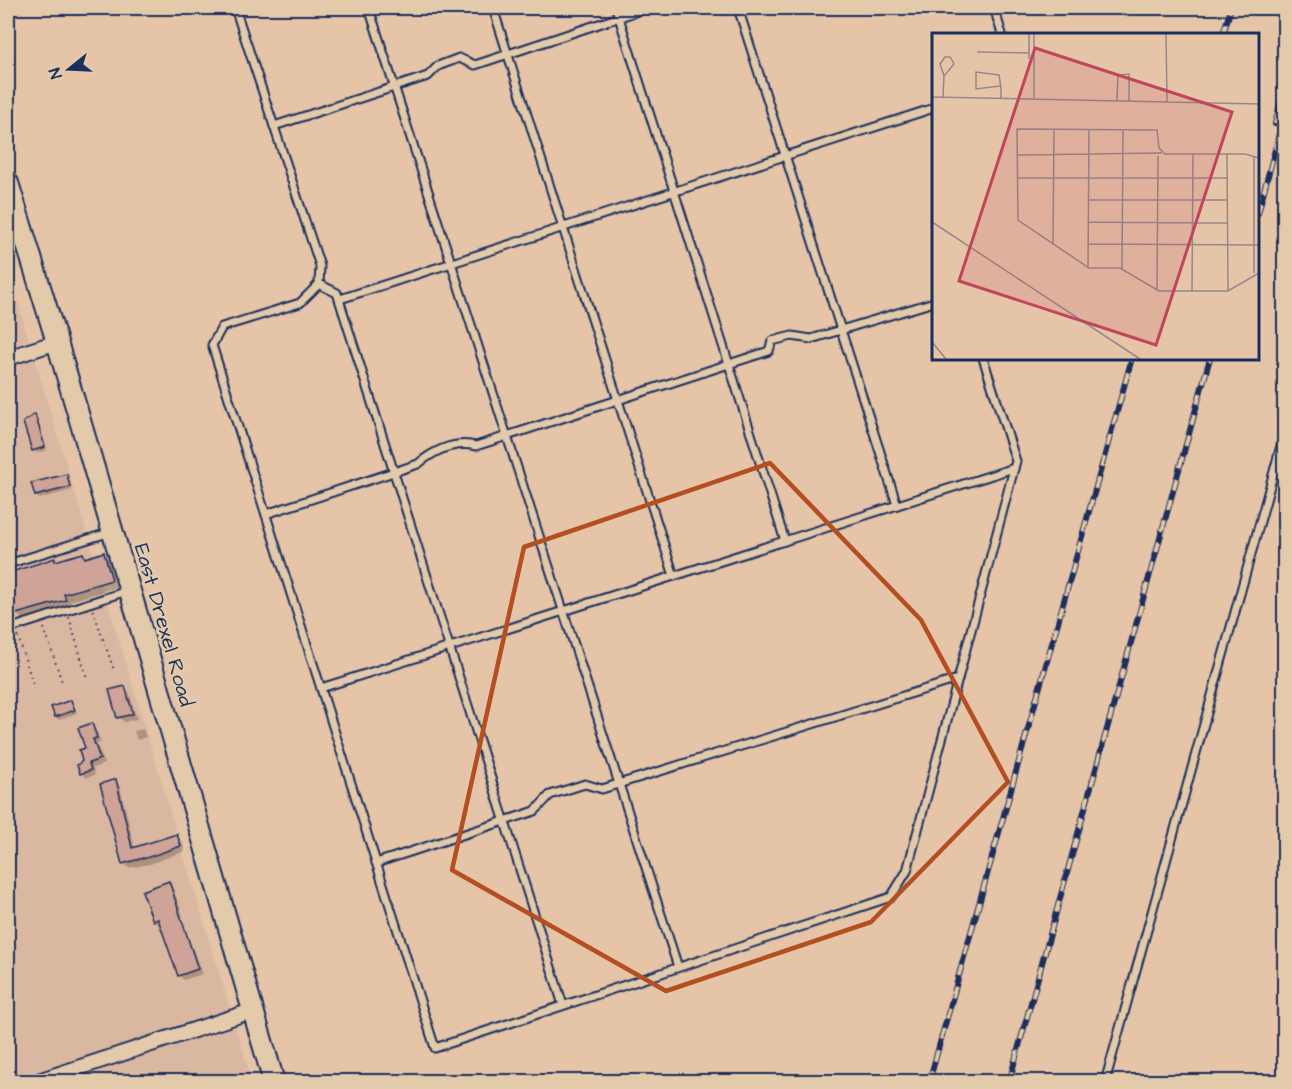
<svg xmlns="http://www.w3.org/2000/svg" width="1292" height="1089" viewBox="0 0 1292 1089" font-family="'Architects Daughter',sans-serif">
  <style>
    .built { fill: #dab7a1 }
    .shadow { fill: #0003 }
    .building { fill: #cfa397; stroke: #1b2f5e; stroke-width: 1.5 }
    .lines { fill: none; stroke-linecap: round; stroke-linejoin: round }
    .lane-casing { stroke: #1b2f5e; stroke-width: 11 }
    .street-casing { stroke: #1b2f5e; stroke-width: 18 }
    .secondary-casing { stroke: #1b2f5e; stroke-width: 24 }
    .path { stroke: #1b2f5e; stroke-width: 2; stroke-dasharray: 1.5 4.5; stroke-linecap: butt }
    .lane { stroke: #e2caaa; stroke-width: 7 }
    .street { stroke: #e2caaa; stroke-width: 14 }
    .secondary { stroke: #e2caaa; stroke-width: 20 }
    .rail-casing { stroke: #1b2f5e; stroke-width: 6 }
    .rail { stroke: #e2caaa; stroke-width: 4; stroke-dasharray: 11; stroke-linecap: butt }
    .marked { fill: none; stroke: #b54e20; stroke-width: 4.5; stroke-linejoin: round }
    .labels { text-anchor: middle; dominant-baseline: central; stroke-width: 6; stroke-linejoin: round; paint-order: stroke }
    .street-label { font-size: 21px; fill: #1b2f5e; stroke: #e2caaa }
    .inset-road { fill: none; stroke: #94888a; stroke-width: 1.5 }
    .view { fill: #bf465b; fill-opacity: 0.15; stroke: #bf465b; stroke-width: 3 }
    .inset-edge { fill: none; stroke: #1b2f5e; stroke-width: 3 }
  </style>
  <rect width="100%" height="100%" fill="#e5c4a7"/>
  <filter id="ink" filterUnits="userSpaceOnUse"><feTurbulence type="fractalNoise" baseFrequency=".0167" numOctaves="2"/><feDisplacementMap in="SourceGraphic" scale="12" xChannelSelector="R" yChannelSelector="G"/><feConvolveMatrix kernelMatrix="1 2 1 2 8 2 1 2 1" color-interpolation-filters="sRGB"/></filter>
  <g filter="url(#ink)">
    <polygon class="built" points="8,270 177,834 252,1081 8,1081"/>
    <g class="shadow">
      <polygon points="35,416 37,419 47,450 37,453 34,450"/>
      <polygon points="66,475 69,478 72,490 39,499 36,496"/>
      <polygon points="83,554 87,559 103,554 110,561 118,587 70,601 72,606 24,621 17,614 8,574 54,560 57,562"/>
      <polygon points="124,687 129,692 137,719 124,722 119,717"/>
      <polygon points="70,702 77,713 59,720 56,717"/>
      <polygon points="92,725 96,730 101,742 97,744 104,764 93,768 95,775 86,778 82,773"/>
      <polygon points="143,729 146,737 137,740 134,731"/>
      <polygon points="115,781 120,786 135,849 177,836 182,841 185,851 150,864 129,868 124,863"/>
      <polygon points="168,883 173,888 183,916 181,917 202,974 184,980 180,976 161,925 159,925 154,921 144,892"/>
    </g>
    <g class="building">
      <polygon points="35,414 45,447 32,451 23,422"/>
      <polygon points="67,474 70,487 35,496 31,483"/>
      <polygon points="104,552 112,580 64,594 66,600 16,614 8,586 8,573 55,558 55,561 83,553 85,558"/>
      <polygon points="125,686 133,714 117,718 109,690"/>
      <polygon points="71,700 75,710 55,717 51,707"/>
      <polygon points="92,723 97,738 93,739 100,759 89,763 91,770 80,774 77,765 82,761 79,750 85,748 78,728"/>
      <polygon points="116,779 132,848 177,834 181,846 143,859 143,858 122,864 100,784"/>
      <polygon points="169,881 198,969 178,976 158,919 153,921 142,891"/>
    </g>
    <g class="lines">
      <defs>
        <g id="lane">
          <polyline points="235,8 320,266 319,284 300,303 222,327 212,345 435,1048 891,897 907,871 1016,461 983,358"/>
          <polyline points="369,8 678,967"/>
          <polyline points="493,8 674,576"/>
          <polyline points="616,8 785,541"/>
          <polyline points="738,8 897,505"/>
          <polyline points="994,8 1002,34"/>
          <polyline points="274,126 428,76 438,66 459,58 475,65 647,8"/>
          <polyline points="319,284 337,293 563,1005"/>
          <polyline points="340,299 934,108"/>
          <path d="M266 514 418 464C435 450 455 441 476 446L769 351 772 341 792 336 811 339 934 302"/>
          <polyline points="8,564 111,532"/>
          <polyline points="8,629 127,591"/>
          <polyline points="321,688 1014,468"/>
          <polyline points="376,863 535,811 550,795 585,784 602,789 958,679"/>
          <polyline points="1105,1082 1284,435"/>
        </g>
        <g id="street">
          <polyline points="8,358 57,342"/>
          <polyline points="35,1082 252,1011"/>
        </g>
        <polyline id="secondary" points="8,183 57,342 274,1082"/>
      </defs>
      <use href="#lane" class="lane-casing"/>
      <use href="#street" class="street-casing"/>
      <use href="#secondary" class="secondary-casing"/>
      <g class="path">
        <polyline points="93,610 114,670"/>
        <polyline points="69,617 87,678"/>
        <polyline points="44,628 62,682"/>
        <polyline points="18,636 34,688"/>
        <polyline points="8,687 11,698"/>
      </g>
      <use href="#lane" class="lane"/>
      <use href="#street" class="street"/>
      <use href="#secondary" class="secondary"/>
      <defs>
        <g id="rail">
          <polyline points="1223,34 1231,8"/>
          <polyline points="1275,124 1284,90"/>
          <polyline points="1258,213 1284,116"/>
          <polyline points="929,1082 1132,358"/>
          <polyline points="1009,1082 1210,358"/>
        </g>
      </defs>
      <use href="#rail" class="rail-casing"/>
      <use href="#rail" class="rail"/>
    </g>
  </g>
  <path class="marked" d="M770 463 921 620 1008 782 871 922 666 991 452 870 524 547Z"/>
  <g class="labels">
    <g class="street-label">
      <text transform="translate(164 625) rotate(74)">East Drexel Road</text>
    </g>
  </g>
  <g transform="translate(932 33)">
    <rect width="327" height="327" fill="#e5c4a7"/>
    <path class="inset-road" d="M97 1V26M234 1 235 69M45 19 97 20M68 53 44 56V39L67 42 69 55V65M0 64 327 71M11 64 12 43 22 31 18 24H13L8 31 12 43M102 65V1M185 68 186 42 197 41V68M295 121 296 258M85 122 230 120M322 124V240M327 125 313 121H233L227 115 225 97 85 96 86 187 157 235H188L227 258H296L327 240M85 145H295M156 167H295M0 189 208 326M156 189 295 190M156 211 327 212M121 212 122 96M156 234 157 96M190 236 191 97M225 257 226 123M260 258 261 121M0 309 14 326"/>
    <path class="view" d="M103 15 300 79 224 312 27 248Z"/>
    <rect width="327" height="327" class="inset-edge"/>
  </g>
  <rect width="1292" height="1089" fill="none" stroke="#e2caaa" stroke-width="30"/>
  <rect x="15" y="15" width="1262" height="1059" fill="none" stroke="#1b2f5e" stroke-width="2" filter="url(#ink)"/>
  <g transform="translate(69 69) rotate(252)" stroke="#e2caaa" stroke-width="4.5" paint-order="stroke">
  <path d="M0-4.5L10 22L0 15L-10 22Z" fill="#1b2f5e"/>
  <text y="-9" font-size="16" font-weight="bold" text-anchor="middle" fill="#1b2f5e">N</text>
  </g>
</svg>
